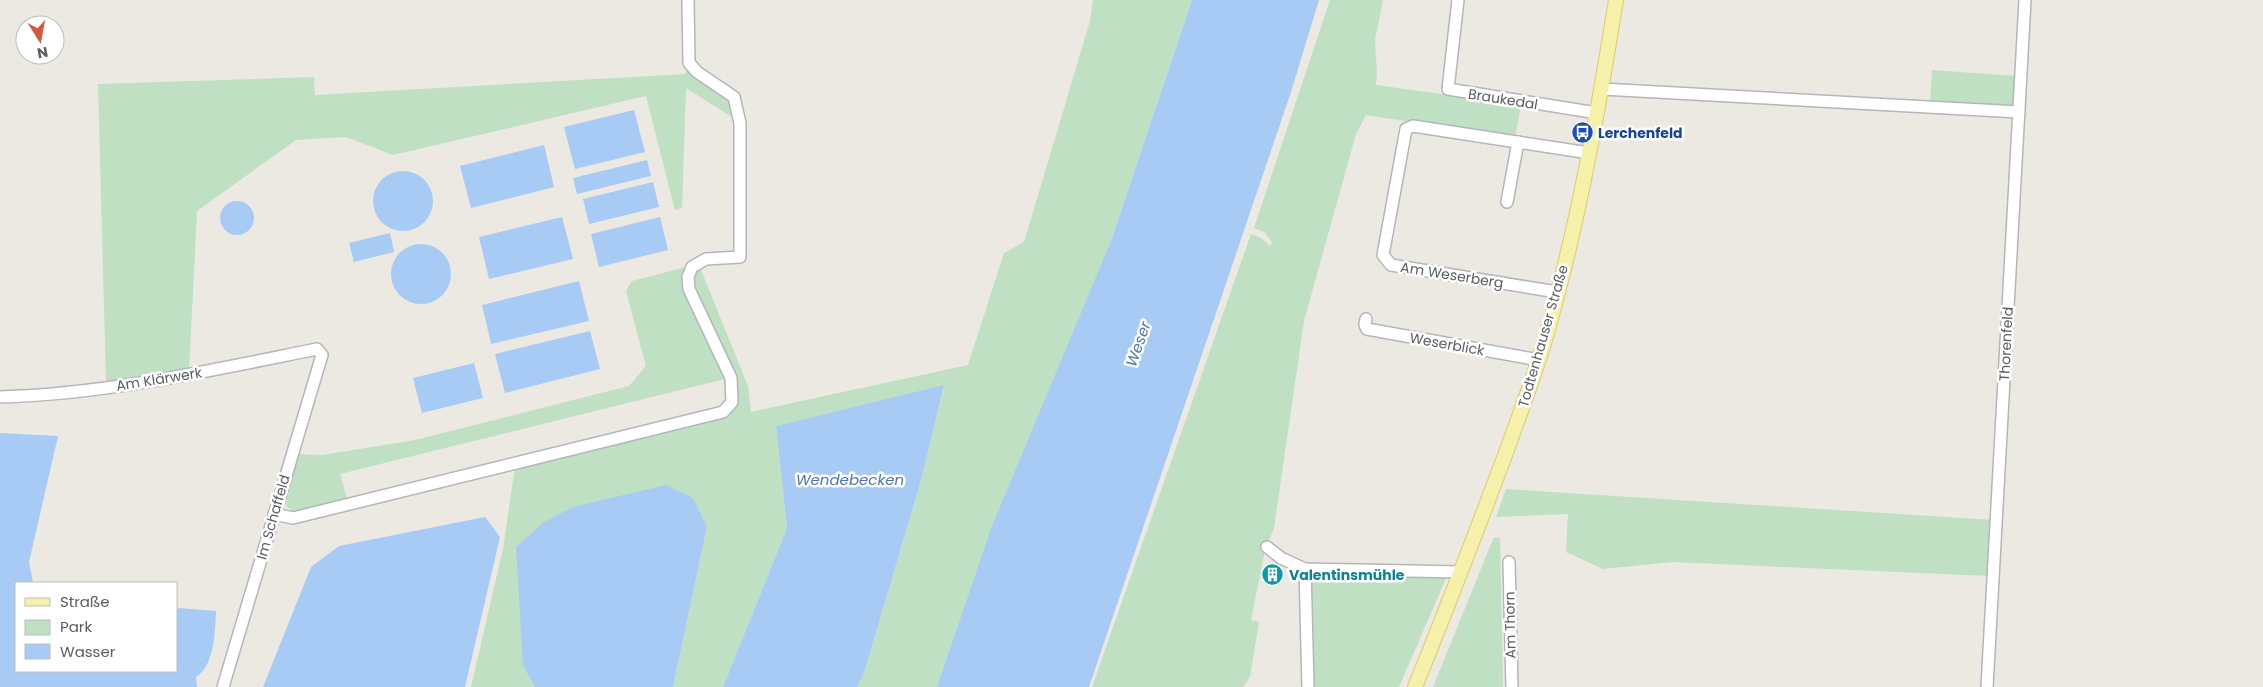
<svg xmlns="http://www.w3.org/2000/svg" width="2263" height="687" viewBox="0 0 2263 687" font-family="Poppins,sans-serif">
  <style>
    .green { fill: #bfe0c3 }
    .water { fill: #a7cbf5 }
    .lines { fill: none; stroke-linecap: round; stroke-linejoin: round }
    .minor-casing { stroke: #b3b6ba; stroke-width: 14 }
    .major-casing { stroke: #e1ca64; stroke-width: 16 }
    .minor { stroke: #fff; stroke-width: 11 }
    .major { stroke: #f5f1ab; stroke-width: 14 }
    .labels { text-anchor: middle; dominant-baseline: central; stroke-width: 5; stroke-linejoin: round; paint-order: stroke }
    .street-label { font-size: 14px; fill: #595c60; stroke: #fff }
    .transit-label { font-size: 14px; font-weight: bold; fill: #164399; stroke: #fff; text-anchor: start }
    .culture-label { font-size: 14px; font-weight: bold; fill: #0d838f; stroke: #fff; text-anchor: start }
    .water-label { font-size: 15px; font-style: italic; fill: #4d75b4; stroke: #fff }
  </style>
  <rect width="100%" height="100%" fill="#ebe9e1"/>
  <g class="green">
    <polygon points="1093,0 1192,0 1111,241 940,687 857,687 864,673 922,477 944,386 776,426 787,528 723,687 673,687 707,527 523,666 535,687 471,687 503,549 515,467 725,416 735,402 692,289 690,278 699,265 748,386 751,412 968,365 1004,253 1024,242 1090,21"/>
    <polygon points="1330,0 1383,0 1375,40 1377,75 1376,85 1521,105 1515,138 1366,115 1356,134 1304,321 1274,528 1265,550 1251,620 1259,622 1250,677 1243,687 1092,687 1251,234 1261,238 1270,246 1272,242 1264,232 1254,228"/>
    <polygon points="688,69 732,99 735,119 686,88 682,208 675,210 646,96 393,155 346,137 296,140 197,211 189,370 106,381 98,84 314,77 315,95 685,74"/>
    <polygon points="1932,70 2017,76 2016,109 1930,104"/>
    <polygon points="690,266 685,277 729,378 340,474 348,502 294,515 283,501 297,454 323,455 415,440 629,386 646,366 626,291 632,281"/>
    <polygon points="1506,489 1993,520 1989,576 1673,562 1603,569 1566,552 1568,514 1496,517"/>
    <polygon points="1494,537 1500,538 1503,687 1433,687"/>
    <polygon points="1315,572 1447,576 1399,687 1310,687 1308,580"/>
  </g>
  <g class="water">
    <polygon points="1192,0 1319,0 1291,92 1089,687 937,687 992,526 1111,241"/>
    <polygon points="634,110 645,152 575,169 564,127"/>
    <polygon points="544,145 554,187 471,208 460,166"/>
    <polygon points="647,160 651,176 577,194 573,178"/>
    <circle cx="403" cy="201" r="30"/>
    <polygon points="653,182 659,207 589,224 583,199"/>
    <circle cx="237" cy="218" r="17"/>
    <polygon points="562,217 573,259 489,279 479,237"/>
    <polygon points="660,217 668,250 599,267 591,234"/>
    <polygon points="390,233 394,252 354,262 349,243"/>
    <circle cx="421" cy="274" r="30"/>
    <polygon points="579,281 589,321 491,344 482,305"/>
    <polygon points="590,331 600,369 505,393 495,354"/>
    <polygon points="474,363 483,398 422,413 413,378"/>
    <polygon points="944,385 922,477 864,673 857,687 723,687 787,528 776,426"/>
    <path d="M0 433 58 436 29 562 33 583H16V671H176V610L179 608 216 611C215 631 215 665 196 677L197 687H0Z"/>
    <polygon points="666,485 693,498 707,527 673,687 535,687 523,666 516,547 544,522 573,507"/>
    <polygon points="485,517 500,537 465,687 263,687 311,567 339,546"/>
  </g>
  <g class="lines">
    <defs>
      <g id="minor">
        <polyline points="1458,0 1448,89 1597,113"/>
        <polyline points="1602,89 2019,112"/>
        <polyline points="1507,202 1518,142"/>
        <polyline points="1557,292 1391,265 1383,255 1406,129 1413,126 1589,153"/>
        <polyline points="1366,319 1365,325 1367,329 1539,360"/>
        <path d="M0 397C107 394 212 370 317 349L322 355 223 687"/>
        <polyline points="274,514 293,518 723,412 732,402 731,378 689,289 688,277 692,267 706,259 740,257 740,123 734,97 697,72 689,63 688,0"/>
        <polyline points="1267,547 1281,558 1305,569 1461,572"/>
        <polyline points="1509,562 1512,687"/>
        <polyline points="1305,569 1308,687"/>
        <polyline points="1987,687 2025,0"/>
      </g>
      <path id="major" d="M1415 687C1446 611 1475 535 1504 458 1519 416 1535 375 1547 333 1578 224 1598 112 1616 0"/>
    </defs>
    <use href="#minor" class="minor-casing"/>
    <use href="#major" class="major-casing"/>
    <use href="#minor" class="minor"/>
    <use href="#major" class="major"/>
  </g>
  <defs>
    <symbol id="bus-disc" viewBox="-11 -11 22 22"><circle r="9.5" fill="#1a4fb4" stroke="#fff"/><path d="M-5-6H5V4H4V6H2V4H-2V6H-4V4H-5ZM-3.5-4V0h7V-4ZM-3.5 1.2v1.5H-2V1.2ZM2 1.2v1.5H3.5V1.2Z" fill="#fff"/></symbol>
    <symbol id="building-disc" viewBox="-11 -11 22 22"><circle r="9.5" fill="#0f9aa8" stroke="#fff"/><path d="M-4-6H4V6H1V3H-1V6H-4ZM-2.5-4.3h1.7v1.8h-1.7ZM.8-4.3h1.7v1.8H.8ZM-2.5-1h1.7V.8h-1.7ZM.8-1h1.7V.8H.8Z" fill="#fff"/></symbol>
  </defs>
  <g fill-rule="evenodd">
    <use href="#bus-disc" x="1570" y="120" width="25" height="25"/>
    <use href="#building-disc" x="1260" y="562" width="25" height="25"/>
  </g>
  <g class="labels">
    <g class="street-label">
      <text transform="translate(1503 99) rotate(9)">Braukedal</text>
      <text transform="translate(1452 275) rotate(9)">Am Weserberg</text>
      <text transform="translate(1543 336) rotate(-74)">Todtenhauser Straße</text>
      <text transform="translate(1447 344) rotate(10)">Weserblick</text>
      <text transform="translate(2006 344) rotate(-87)">Thorenfeld</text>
      <text transform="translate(159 379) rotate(-9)">Am Klärwerk</text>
      <text transform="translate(273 517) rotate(-74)">Im Schaffeld</text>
      <text transform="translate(1510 625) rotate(-91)">Am Thorn</text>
    </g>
    <g class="transit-label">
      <text x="1598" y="133">Lerchenfeld</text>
    </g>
    <g class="culture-label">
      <text x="1289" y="575">Valentinsmühle</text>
    </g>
    <g class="water-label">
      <text transform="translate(1138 344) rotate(-71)">Weser</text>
      <text x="850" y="479">Wendebecken</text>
    </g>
  </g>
  <rect x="15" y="582" width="162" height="90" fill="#ffffff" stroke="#bdbebf"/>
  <rect x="25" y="598" width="25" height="8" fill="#f5f1ab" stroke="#bdbebf"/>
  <text x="60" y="607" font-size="15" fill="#595c60">Straße</text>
  <rect x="25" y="620" width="25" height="15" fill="#bfe0c3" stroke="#bdbebf"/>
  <text x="60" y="632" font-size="15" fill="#595c60">Park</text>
  <rect x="25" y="644" width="25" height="15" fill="#a7cbf5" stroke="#bdbebf"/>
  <text x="60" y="657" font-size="15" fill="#595c60">Wasser</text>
  <g transform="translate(40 40) rotate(169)"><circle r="24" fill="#ffffff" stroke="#bdbebf"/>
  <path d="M0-4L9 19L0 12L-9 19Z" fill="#d5583d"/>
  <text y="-8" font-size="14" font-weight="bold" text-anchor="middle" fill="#595c60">N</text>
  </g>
</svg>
